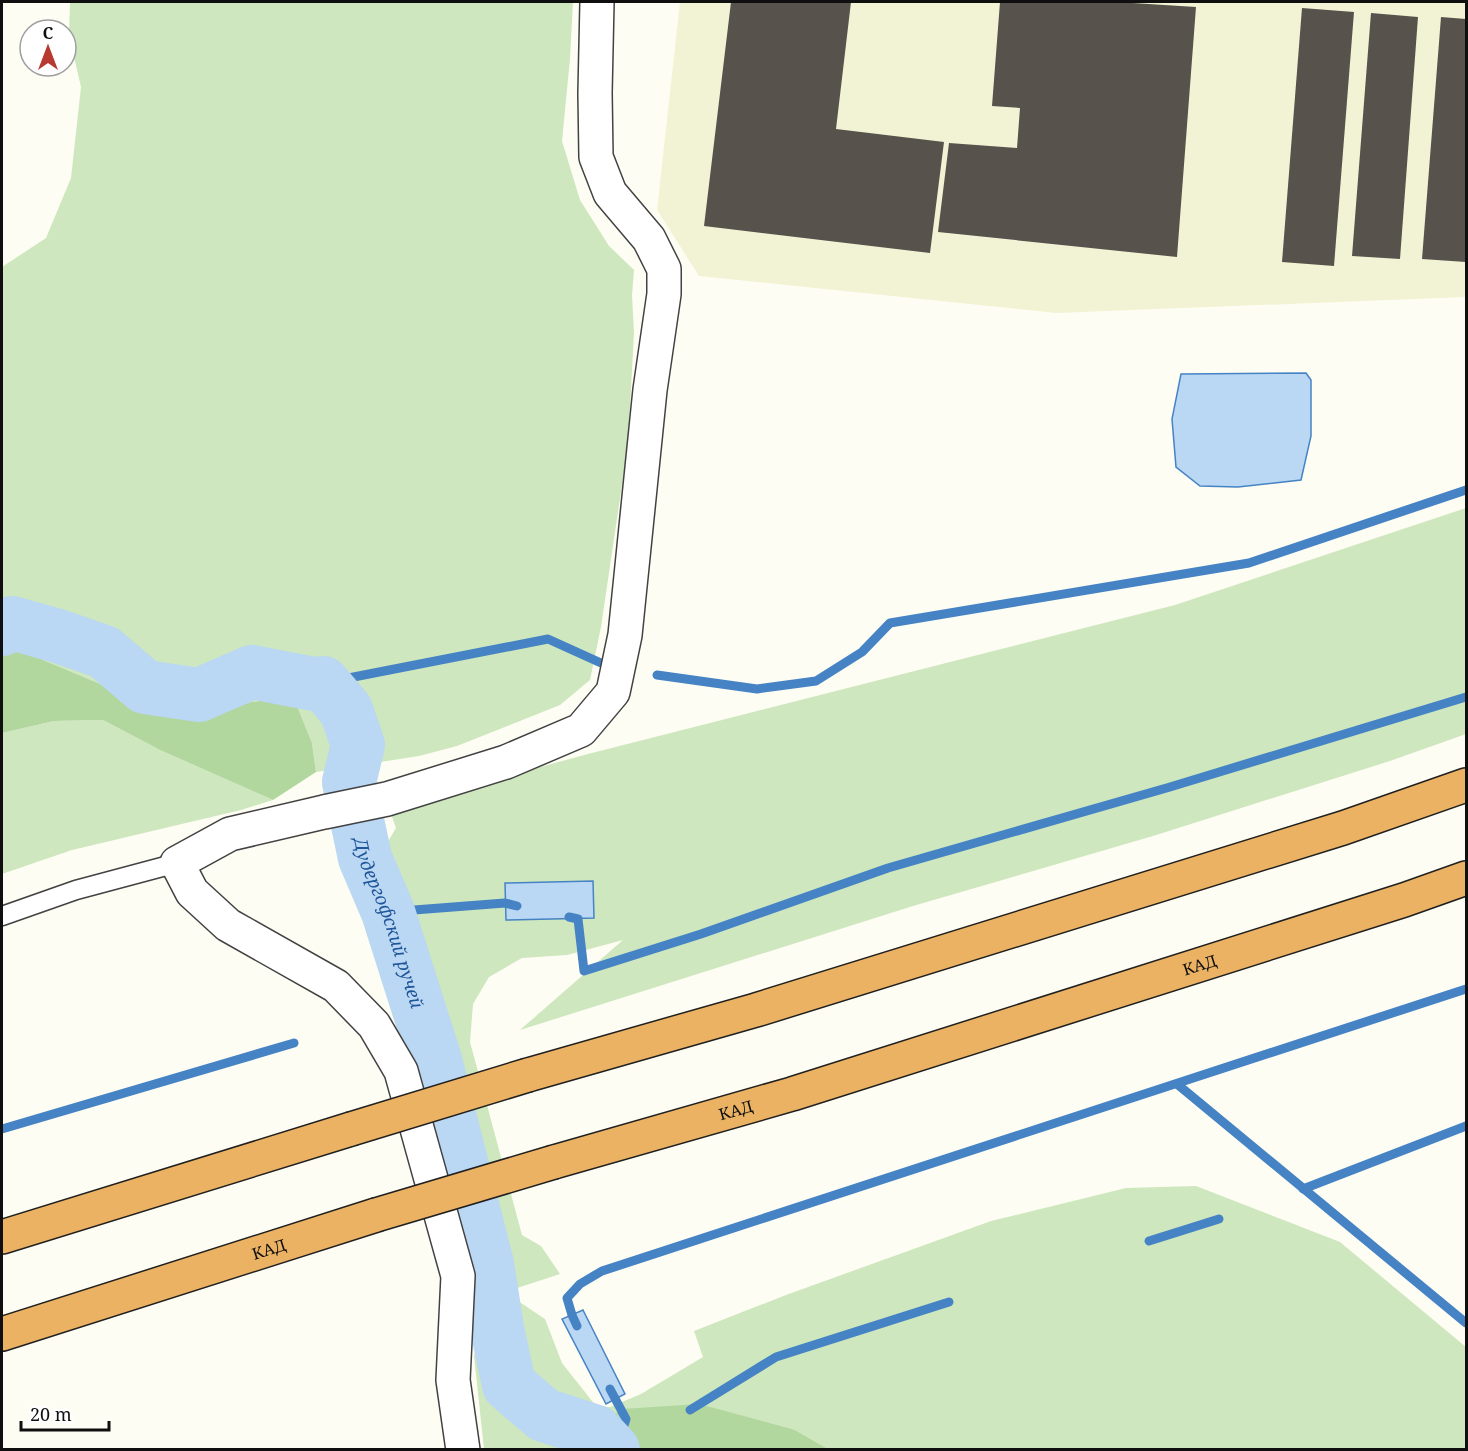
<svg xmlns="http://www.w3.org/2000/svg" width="1468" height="1451" viewBox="0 0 1468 1451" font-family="'Noto Serif',serif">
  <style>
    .farmland { fill: #f2f3d4 }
    .green { fill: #cee7be }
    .forest { fill: #b1d79e }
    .water { fill: #bad7f3; stroke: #4683c5; stroke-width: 1.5 }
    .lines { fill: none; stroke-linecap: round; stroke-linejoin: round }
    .stream { stroke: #4683c5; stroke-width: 9 }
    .river { stroke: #bad7f3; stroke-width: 54 }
    .building { fill: #57524c }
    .service-casing { stroke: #424242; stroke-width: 21 }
    .minor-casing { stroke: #424242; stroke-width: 36 }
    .motorway-casing { stroke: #202020; stroke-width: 36 }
    .service { stroke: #fff; stroke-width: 18 }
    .minor { stroke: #fff; stroke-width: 33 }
    .motorway { stroke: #ebb264; stroke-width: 33 }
    .motorway-bridge-casing { stroke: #202020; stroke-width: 36; stroke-linecap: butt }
    .motorway-bridge { stroke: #ebb264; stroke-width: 33 }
    .labels { text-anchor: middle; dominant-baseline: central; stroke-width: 6; stroke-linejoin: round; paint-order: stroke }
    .street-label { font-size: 16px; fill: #0f0f0f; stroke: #fff }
    .water-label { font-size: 18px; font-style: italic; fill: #20569a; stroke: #fff }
  </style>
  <rect width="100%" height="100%" fill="#fefdf3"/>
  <polygon class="farmland" points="680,2 1466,2 1466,297 1056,313 699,276 657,210"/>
  <g class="green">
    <polygon points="70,2 573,2 570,59 562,141 580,200 609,246 634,270 632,295 634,333 628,444 601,627 590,680 560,705 457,746 419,756 316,772 312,743 295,701 260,701 167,712 17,649 2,654 2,267 46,238 71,178 81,87 69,35"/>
    <polygon points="1466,508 1466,734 1390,761 1153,836 913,906 520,1030 623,940 567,955 522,958 489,977 473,1004 470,1042 522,1235 541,1246 560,1274 502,1293 497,1248 443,1048 416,980 404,933 398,895 383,850 396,828 389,808 588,754 1175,605"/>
    <polygon points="103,720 160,750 273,800 241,810 72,850 2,874 2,733 54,721"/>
    <polygon points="1196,1186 1340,1242 1466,1347 1466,1449 828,1449 795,1430 622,1409 557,1449 484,1449 474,1356 483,1321 518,1301 545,1319 562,1363 596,1406 610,1407 641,1394 703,1357 694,1331 786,1295 991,1221 1126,1188"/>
  </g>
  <g class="forest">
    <polygon points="17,649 167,712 260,701 295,701 312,743 316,772 273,800 160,750 103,720 54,721 2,733 2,654"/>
    <polygon points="699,1404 795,1430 828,1449 557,1449 622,1409"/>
  </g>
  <g class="water">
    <polygon points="1306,373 1311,380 1311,436 1301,480 1238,487 1200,486 1176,467 1172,419 1181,374"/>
    <polygon points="593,881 594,918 506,920 505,883"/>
    <polygon points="583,1310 625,1394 606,1404 562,1319"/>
  </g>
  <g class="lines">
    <g class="stream">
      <polyline points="657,675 757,689 816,681 862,652 890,623 1249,563 1466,490"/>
      <polyline points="323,683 548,639 601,663"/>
      <polyline points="388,912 505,903 517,906"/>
      <polyline points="569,917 578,919 584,971 701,934 888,868 1170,787 1466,697"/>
      <polyline points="1177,1084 1466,1323"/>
      <polyline points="2,1129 294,1043"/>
      <polyline points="1303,1189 1466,1126"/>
      <polyline points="1149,1241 1219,1219"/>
      <polyline points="577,1326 572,1315 567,1298 580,1284 602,1271 1466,989"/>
      <polyline points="610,1389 626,1419 622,1431 612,1448"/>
      <polyline points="690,1410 776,1357 949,1302"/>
    </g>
    <path class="river" id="s1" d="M2 629 12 623 58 636 104 652 145 687 199 695 252 672 314 684 323 683 346 710 358 745 349 782 365 858 388 912 435 1060 487 1264 497 1328 509 1385 544 1415 596 1432 613 1450"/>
  </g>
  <g class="building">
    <polygon points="731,2 851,2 836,129 944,142 930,253 704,226"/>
    <polygon points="1000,2 1117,2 1196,7 1177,257 938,232 949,143 1017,148 1020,108 992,106"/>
    <polygon points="1302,8 1354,12 1334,266 1282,262"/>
    <polygon points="1371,13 1418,17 1400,259 1352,256"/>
    <polygon points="1441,17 1466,19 1466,262 1422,259"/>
  </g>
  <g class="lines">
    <defs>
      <polyline id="service" points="2,916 76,890 177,863"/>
      <polyline id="minor" points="463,1450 453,1380 458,1276 401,1071 374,1025 336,986 228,925 192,892 177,863 230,834 324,812 387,799 506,762 581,730 613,692 625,635 650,390 664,294 664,269 649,239 610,193 596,157 595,93 597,2"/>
      <g id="motorway">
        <polyline points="528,1075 756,1010 1343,828 1466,785"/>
        <path id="s2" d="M554 1162 792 1094 1404 900 1466 878"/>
        <polyline points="2,1237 351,1129"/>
        <path id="s3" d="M2 1334 376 1215"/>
      </g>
    </defs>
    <use href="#service" class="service-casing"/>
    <use href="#minor" class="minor-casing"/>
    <use href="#motorway" class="motorway-casing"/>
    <use href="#service" class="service"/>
    <use href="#minor" class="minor"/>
    <use href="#motorway" class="motorway"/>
    <defs>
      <g id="motorway-bridge">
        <polyline points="351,1129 528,1075"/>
        <polyline points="376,1215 554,1162"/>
      </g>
    </defs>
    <use href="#motorway-bridge" class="motorway-bridge-casing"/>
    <use href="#motorway-bridge" class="motorway-bridge"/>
  </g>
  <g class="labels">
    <g class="street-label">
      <text stroke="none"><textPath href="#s2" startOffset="675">КАД</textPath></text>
      <text stroke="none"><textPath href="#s2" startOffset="189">КАД</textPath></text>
      <text stroke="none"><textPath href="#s3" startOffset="280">КАД</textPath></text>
    </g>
    <g class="water-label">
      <text stroke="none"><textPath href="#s1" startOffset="604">Дудергофский ручей</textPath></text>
    </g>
  </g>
  <rect width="1468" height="1451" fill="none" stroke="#0f0f0f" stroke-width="6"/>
  <g transform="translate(48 48)"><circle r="28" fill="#ffffff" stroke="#9f9f9f" stroke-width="1.5"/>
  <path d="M0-4.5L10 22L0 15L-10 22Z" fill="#b7392f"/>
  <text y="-9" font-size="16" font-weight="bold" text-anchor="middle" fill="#0f0f0f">С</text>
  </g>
  <path d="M21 1421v9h88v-9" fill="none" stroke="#0f0f0f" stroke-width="3"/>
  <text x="30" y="1421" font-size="18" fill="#0f0f0f" stroke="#ffffff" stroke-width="4.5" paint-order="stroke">20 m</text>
</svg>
